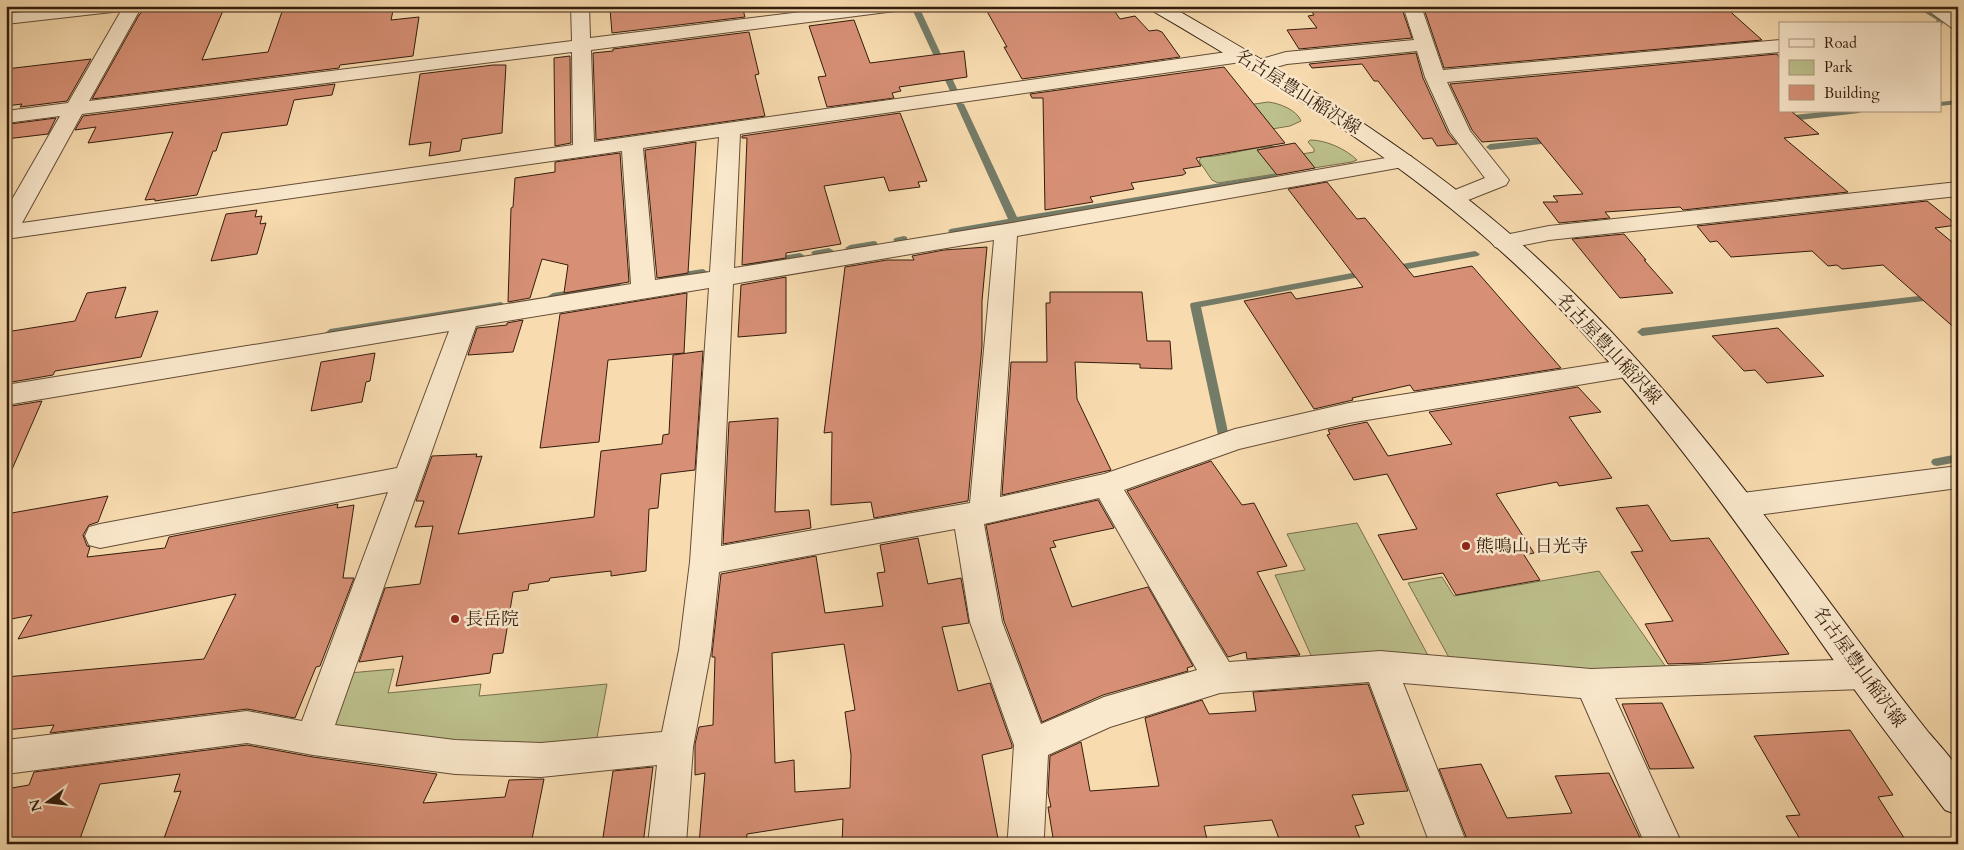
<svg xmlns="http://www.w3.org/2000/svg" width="1964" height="850" viewBox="0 0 1964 850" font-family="Cardo,'Noto Serif JP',serif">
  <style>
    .green { fill: #bcc08c; stroke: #786e4c }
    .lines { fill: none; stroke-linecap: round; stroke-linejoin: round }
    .stream { fill: #747c68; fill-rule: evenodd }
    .building { fill: #d79076; stroke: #331c0c; fill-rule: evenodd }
    .minor-casing { stroke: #644c35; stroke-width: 2 }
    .secondary-casing { stroke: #331c0c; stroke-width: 2 }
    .minor { fill: #fae8cc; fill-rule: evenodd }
    .secondary { fill: #fae8cc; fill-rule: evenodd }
    .poi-dot { fill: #8f2418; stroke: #fae8cc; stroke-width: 2 }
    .labels { text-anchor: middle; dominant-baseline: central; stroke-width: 5; stroke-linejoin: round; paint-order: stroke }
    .street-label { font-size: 18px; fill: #331c0c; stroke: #fae8cc }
    .poi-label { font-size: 18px; fill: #331c0c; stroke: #fae8cc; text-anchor: start }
  </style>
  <rect width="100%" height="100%" fill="#f8dcb0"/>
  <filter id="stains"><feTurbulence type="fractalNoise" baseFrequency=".004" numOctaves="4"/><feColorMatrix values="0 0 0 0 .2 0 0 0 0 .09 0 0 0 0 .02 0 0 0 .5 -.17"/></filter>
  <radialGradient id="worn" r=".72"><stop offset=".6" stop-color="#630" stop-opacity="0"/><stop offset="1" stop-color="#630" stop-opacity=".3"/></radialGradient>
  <g class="green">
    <path d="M1268 102C1279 103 1297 110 1301 121L1290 126 1266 130 1174 116Z"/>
    <path d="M1310 140C1326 140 1346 149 1357 160L1352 162 1218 183 1212 180 1199 161 1201 157C1228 157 1256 144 1282 147 1287 148 1292 152 1296 155L1314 152V149L1308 142Z"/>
    <polygon points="1357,523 1431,661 1314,662 1275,575 1305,570 1287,534"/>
    <polygon points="1599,571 1668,670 1589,674 1452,663 1408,583 1442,577 1454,596"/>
    <polygon points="394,669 388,693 481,684 479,696 607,684 596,743 535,750 328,731 349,673"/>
  </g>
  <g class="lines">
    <g class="stream">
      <polygon points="1919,6 1926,6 1944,17 1945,19 1941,26 1940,24 1934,24 1937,20 1919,9"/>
      <polygon points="914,9 921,11 958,91 957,93 950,91 913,11"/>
      <polygon points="1755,40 1759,42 1758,44 1732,46 1728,44 1732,42"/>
      <polygon points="1703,44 1707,46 1706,48 1681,50 1677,48 1681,46"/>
      <polygon points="1958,100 1958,104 1940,106 1940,102"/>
      <polygon points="957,102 964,104 1017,217 1275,174 1279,177 1275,180 953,234 948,231 950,229 1008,219 956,104"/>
      <polygon points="1833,111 1863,111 1859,113 1783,122 1779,119 1783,116"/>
      <polygon points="1555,137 1558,138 1558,142 1490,150 1486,147 1490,144"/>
      <polygon points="904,236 907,237 907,241 898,243 893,240 895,238"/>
      <polygon points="874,241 877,242 877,246 850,251 845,248 850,245"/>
      <polygon points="829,248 834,251 832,253 816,256 811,253 813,251"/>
      <polygon points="1475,251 1480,254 1478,256 1391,272 1386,269 1391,266"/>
      <polygon points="800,253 805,256 803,258 751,267 746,264 751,261"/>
      <polygon points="703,269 708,272 706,274 663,281 658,278 663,275"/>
      <polygon points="1368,270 1373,273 1371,275 1201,307 1228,432 1222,436 1218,435 1190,305 1191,303"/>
      <polygon points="616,283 620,284 621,286 620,288 553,299 548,296 553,293"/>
      <polygon points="1936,294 1940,295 1941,297 1940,299 1642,336 1637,332 1642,328"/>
      <polygon points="501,302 506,305 505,307 330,337 325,333 330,329"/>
      <polygon points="1958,454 1958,462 1937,466 1933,465 1931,462 1933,459"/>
    </g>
  </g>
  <g class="building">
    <polygon points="196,6 225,6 202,60 268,52 284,6 394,6 391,20 419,17 413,56 340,65 339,68 92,99 139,15 144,10"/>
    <polygon points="612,6 742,6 745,17 612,33 610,9 612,8"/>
    <polygon points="984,6 1111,6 1120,19 1135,16 1149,31 1157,30 1162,32 1180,57 1022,79 1004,47 1007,47"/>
    <polygon points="1319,6 1401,6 1412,38 1299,49 1287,30 1317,28 1308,16 1314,15 1312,12 1323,11"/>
    <polygon points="1423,6 1724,6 1762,40 1444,68"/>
    <polygon points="854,20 870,63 964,51 967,77 899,87 901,91 892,93 894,98 827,107 818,77 826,76 809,26"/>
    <polygon points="749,32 759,74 755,75 765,116 596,140 593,53 613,51 613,49"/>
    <polygon points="1416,53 1423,78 1448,133 1457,144 1437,146 1432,138 1423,139 1378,81 1374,81 1362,64 1312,68 1309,64"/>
    <polygon points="1777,54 1780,58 1780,111 1804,111 1792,112 1819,134 1784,138 1848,192 1683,210 1680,207 1605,212 1610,218 1559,223 1543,202 1558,202 1553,196 1583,194 1537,138 1482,142 1472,130 1450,84"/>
    <polygon points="570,56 571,143 555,146 554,58"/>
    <polygon points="91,59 67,101 20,107 22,104 6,106 6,69"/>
    <polygon points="493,65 506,65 502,133 462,139 460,151 429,156 431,142 409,145 420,74"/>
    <polygon points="1224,67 1285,143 1196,158 1201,166 1183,169 1186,173 1183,175 1131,183 1134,189 1090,197 1093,202 1045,210 1043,98 1032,98 1030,94"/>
    <polygon points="335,84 332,95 294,100 287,125 222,133 216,151 213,151 197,195 155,201 155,199 145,200 173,132 88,143 96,127 75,130 83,116"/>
    <polygon points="900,113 927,181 918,182 920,187 889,191 884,177 824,186 841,244 786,253 786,258 742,265 747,138 742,138 742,136"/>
    <polygon points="56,118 48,134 6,139 6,130 10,124"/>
    <polygon points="696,142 688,273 657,278 645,150"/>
    <polygon points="1295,143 1315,168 1277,175 1257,150"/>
    <polygon points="620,153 629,282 564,293 568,265 542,259 530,298 508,302 511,208 513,207 515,178 555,172 555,162"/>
    <polygon points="1327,182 1357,219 1365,218 1414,277 1472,266 1561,368 1414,391 1410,385 1352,398 1353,400 1314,409 1244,301 1291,292 1296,299 1363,287 1288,189"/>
    <polygon points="1927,201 1957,225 1935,228 1958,247 1958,331 1883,265 1842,269 1837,265 1828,266 1812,251 1731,257 1717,241 1710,242 1697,226"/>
    <polygon points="257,210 255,217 262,216 260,224 266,223 257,254 211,261 226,214"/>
    <polygon points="1624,234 1646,260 1644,260 1673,293 1620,298 1572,239"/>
    <polygon points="987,247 982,301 982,346 968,501 874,518 871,502 831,505 832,432 824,433 845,267 887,260 914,260 912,256 944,250"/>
    <polygon points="786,277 786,333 738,337 741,285"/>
    <polygon points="126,287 115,318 158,311 141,357 55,371 53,375 6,383 6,332 75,321 87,293"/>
    <polygon points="1050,292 1142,292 1147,341 1170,341 1172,369 1140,368 1140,364 1075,362 1077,399 1111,470 1002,495 1011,362 1047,362 1046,303 1050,303"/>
    <polygon points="687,293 684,353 608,360 599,442 540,448 560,314"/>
    <polygon points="523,320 513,352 468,355 477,328 507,325 507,323"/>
    <polygon points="1778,328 1824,376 1767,383 1755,370 1744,371 1712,336"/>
    <polygon points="703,351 695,470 661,474 658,508 649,509 646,571 611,576 611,571 550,578 549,581 529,584 528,590 513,592 503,653 493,654 490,673 396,686 403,656 359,662 385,588 420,584 433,526 415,527 424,501 416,501 432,456 477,454 476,457 482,456 458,534 594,517 601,451 662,444 663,435 669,434 673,355"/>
    <polygon points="375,353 370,381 366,382 362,402 311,411 321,362"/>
    <polygon points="1578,387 1601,412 1569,417 1612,478 1559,486 1557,482 1496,494 1534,553 1524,555 1540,580 1456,595 1443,573 1403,580 1378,535 1417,529 1387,474 1354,480 1327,435 1330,434 1328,430 1367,422 1388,456 1452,444 1429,412"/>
    <polygon points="42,401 6,483 6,407"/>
    <polygon points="778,418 775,512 809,510 811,528 723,544 729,422"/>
    <polygon points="1211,461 1242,505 1254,503 1287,566 1257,572 1300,655 1247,659 1246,652 1228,657 1127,491"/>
    <polygon points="108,496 98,522 89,525 83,535 87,546 90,547 87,557 165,548 169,537 338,504 337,508 354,505 343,578 354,578 320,666 316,667 295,718 247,709 50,733 54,725 6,730 6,677 204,659 236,594 18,639 32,615 6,620 6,514"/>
    <polygon points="1098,500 1114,528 1053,541 1056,547 1050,548 1072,607 1148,587 1193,666 1187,668 1188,671 1103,695 1042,722 1004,621 986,525"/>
    <polygon points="1648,505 1671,541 1709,538 1789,654 1702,663 1668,664 1645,624 1673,621 1631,552 1643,551 1616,508"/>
    <path d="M918 538 928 584 961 578 969 623 942 627 958 691 990 683 1012 745V748L982 755 999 844H842L843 819 747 834 746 844H699L705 773 695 775V744L699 727 713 725 715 657H712V654L721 574 816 556 825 613 883 606 877 573 885 572 880 545ZM844 644 855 710 845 712 851 755 850 788 795 792 794 760 775 763 772 653Z"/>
    <polygon points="1368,684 1408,791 1352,795 1364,824 1355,826 1362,844 1281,844 1272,820 1204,826 1208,844 1054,844 1048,807 1051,807 1048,793 1050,756 1081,742 1090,791 1159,786 1145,718 1202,700 1209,714 1256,711 1253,692"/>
    <polygon points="1662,703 1692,765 1694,768 1650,769 1622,704"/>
    <polygon points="1850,730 1893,795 1878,797 1908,844 1803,844 1786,816 1800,815 1754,736"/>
    <polygon points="247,745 313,757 437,774 423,803 505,797 509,780 544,779 531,844 162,844 181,791 174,792 180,774 100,784 78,844 6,844 6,789 29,785 34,772"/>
    <polygon points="1481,764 1507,818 1572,813 1555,776 1609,773 1643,844 1469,844 1439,769"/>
    <polygon points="653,767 643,844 602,844 613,771"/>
  </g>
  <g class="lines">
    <defs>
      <g id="minor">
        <path d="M72 6H142L89 101 572 41 571 6H589L590 38 850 6H904L901 10 895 11 591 50 594 142 1241 50 1248 52 1251 56 1248 60 1241 62 740 134 734 268 1006 224 1403 155 1411 156 1414 161 1411 166 1403 167 1017 236 1000 497 1104 474 1235 429 1349 403 1629 359 1638 361 1642 368 1638 375 1349 423 1239 449 1124 490 1229 662 1380 651 1591 669 1863 659 1875 663 1880 674 1875 685 1863 689 1615 698 1682 844H1645L1581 698 1403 683 1467 844H1430L1369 682 1220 693 1110 727 1048 755 1044 836 1042 844H1005L1008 836 1014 745 970 622 955 529 719 572 711 650 693 747 686 844H648L657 765 541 777 455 774 313 755 247 743 6 774V740L247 711 302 721 388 492 100 548 89 545 85 536 89 527 100 524 397 468 449 331 6 405V385L631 284 622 151 6 239V210L60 116 6 123V111L68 103 121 11 6 24V14ZM572 52 573 145 22 223 82 114ZM719 137 710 272 655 280 643 148ZM994 240 970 503 721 546 733 284ZM709 288 690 562 679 650 662 732 541 743 455 740 335 725 476 326ZM1099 498 1197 670 1104 697 1041 724 1002 622 984 524Z"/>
        <polygon points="1403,6 1421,6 1443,70 1780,40 1780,52 1447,82 1470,131 1509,180 1506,185 1453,206 1445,204 1442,199 1445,194 1485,178 1450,132 1425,77 1417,51 1287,64 1258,72 1251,70 1248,66 1251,62 1286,52 1414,40"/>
        <polygon points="1922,6 1943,6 1958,16 1958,29 1952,28"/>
        <polygon points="1958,182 1958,196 1549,240 1503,249 1495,247 1491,242 1495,237 1549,226"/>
        <polygon points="1958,466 1958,488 1742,517 1732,513 1727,505 1732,497 1742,493"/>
      </g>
      <path id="secondary" d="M1148 6H1170C1306 84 1441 165 1555 275 1667 382 1759 507 1851 631 1877 666 1902 699 1929 733 1935 740 1955 762 1958 769 1960 777 1958 806 1958 815L1945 810C1913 768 1880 725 1849 682 1752 544 1657 404 1537 285 1423 173 1288 90 1151 10Z"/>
    </defs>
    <use href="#minor" class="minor-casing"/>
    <use href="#secondary" class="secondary-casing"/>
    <use href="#minor" class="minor"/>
    <use href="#secondary" class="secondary"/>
  </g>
  <g class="poi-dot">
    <circle cx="1466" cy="546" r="5"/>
    <circle cx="455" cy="619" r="5"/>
  </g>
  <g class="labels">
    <g class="street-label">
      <text transform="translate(1298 92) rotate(32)">名古屋豊山稲沢線</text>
      <text transform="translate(1609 349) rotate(47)">名古屋豊山稲沢線</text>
      <text transform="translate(1859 667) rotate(54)">名古屋豊山稲沢線</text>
    </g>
    <g class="poi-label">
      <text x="1476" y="546">熊鳴山 日光寺</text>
      <text x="465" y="619">長岳院</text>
    </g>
  </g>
  <rect width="1964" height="850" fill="none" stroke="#f8dcb0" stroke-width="25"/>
  <rect x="8" y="8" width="1949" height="835" fill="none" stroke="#331c0c" stroke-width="2.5"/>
  <rect x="12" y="12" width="1939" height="825" fill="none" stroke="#331c0c"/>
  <rect x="1779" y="22" width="162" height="90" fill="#fae8cc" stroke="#aa967f"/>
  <rect x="1789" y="39" width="25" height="8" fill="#fae8cc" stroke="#aa967f"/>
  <text x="1824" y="48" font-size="15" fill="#331c0c">Road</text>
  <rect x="1789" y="60" width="25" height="15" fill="#bcc08c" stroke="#aa967f"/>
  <text x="1824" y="72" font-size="15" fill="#331c0c">Park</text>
  <rect x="1789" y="85" width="25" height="15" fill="#d79076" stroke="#aa967f"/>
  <text x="1824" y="98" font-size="15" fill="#331c0c">Building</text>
  <g transform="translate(48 802) rotate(255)" stroke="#fae8cc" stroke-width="4" paint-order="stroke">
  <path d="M0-4L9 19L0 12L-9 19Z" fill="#331c0c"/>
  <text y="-8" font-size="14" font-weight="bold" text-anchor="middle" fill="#331c0c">N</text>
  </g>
  <rect width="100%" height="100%" filter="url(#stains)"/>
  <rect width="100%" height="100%" fill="url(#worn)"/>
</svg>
